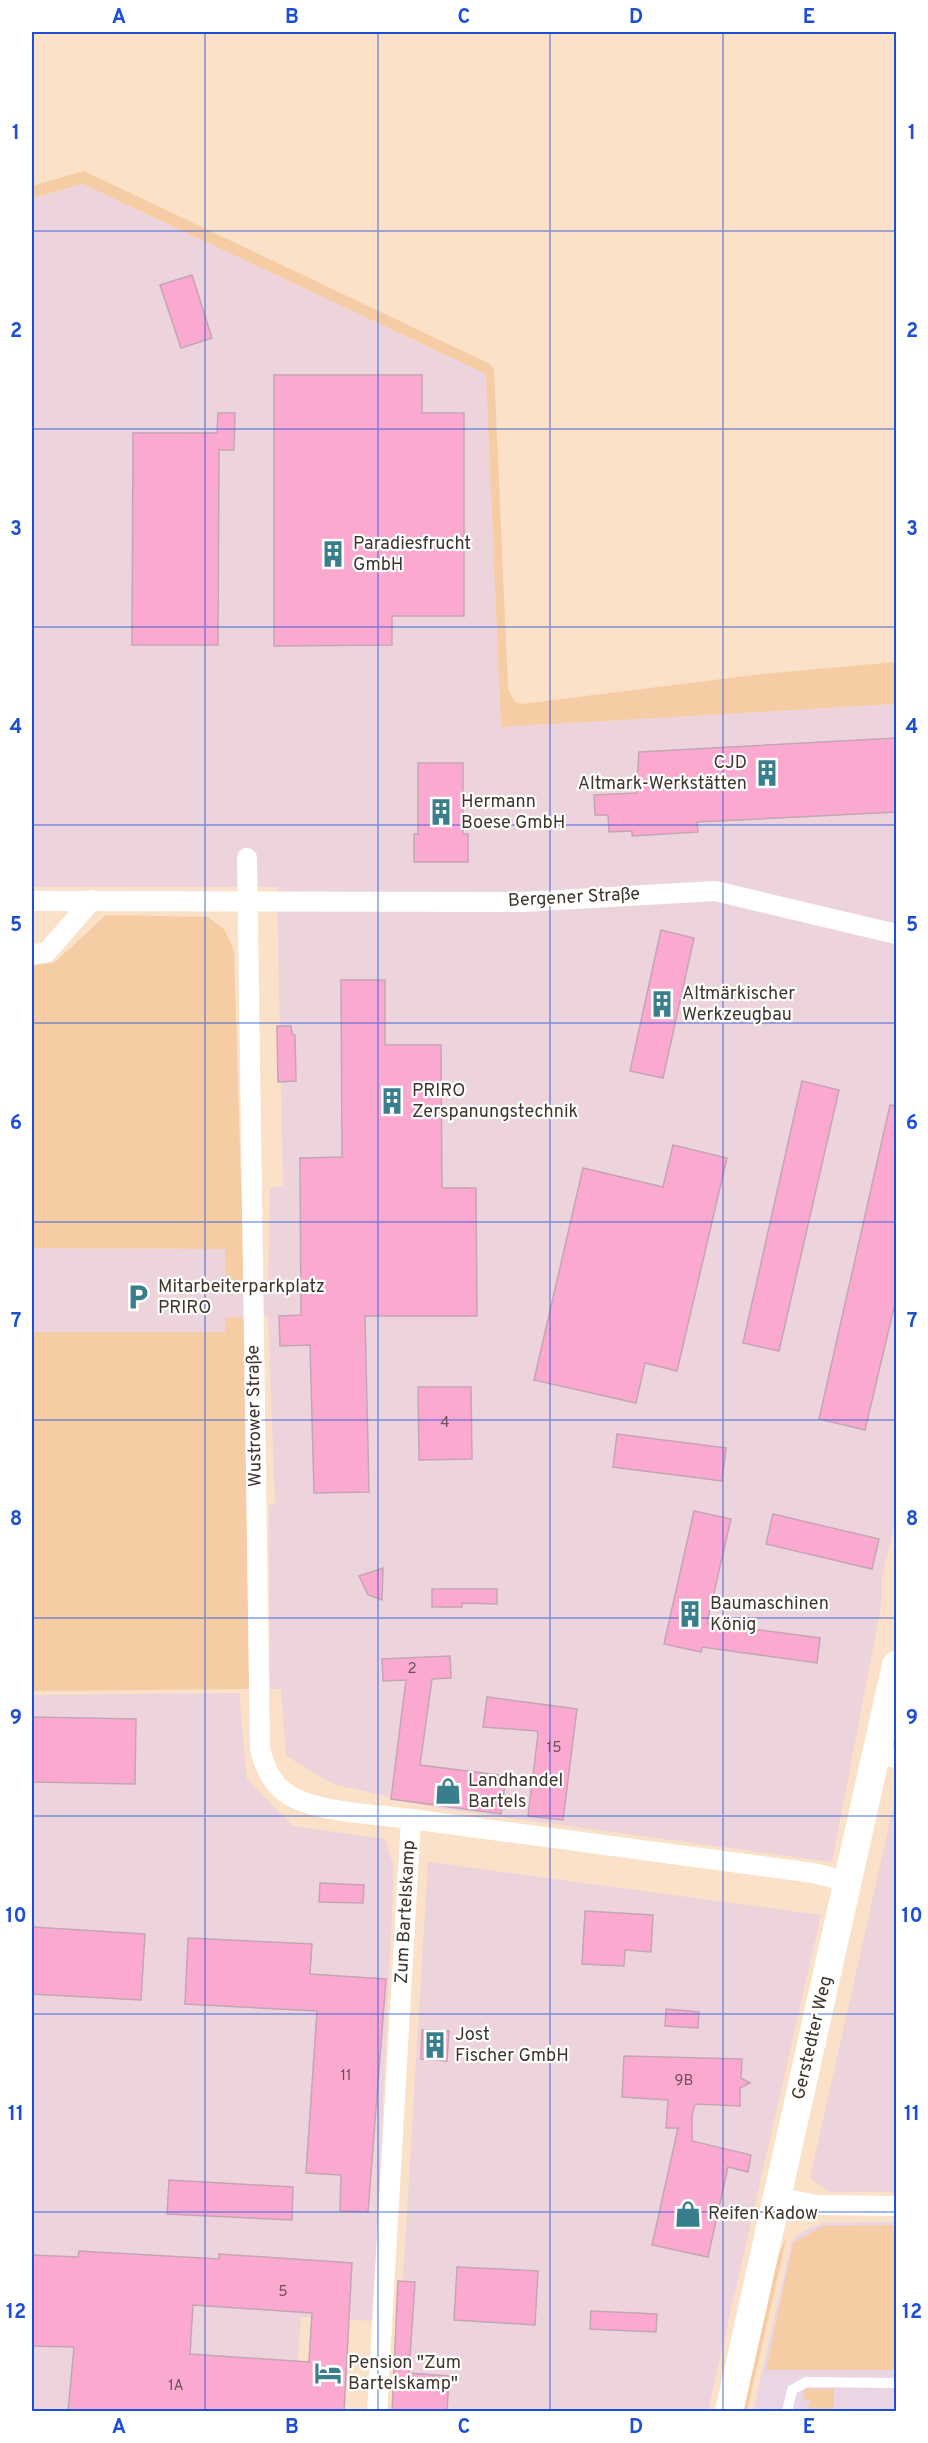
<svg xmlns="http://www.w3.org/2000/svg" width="928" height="2443" viewBox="0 0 928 2443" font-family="Overpass,sans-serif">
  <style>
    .commercial { fill: #e9d5e4 }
    .industrial { fill: #edd4dc }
    .green { fill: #f5cca3 }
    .building { fill: #fca9d2; stroke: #c5a5b3; stroke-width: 1.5; fill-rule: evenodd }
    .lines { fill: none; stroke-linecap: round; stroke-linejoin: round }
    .lane { stroke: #fff; stroke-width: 10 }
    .street { stroke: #fff; stroke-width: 20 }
    .secondary { stroke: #fff; stroke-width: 28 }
    .grid { fill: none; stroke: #1d4ed8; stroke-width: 1.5; stroke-opacity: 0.55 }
    .labels { text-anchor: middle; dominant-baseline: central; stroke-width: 4.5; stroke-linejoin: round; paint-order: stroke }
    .number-label { font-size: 15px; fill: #6e5255 }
    .poi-label { font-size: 18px; fill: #3f352b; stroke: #fff; text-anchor: start }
    .street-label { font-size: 18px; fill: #3f352b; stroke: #fff }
    .neatline { fill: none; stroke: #1d4ed8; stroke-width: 2 }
    .grid-label { font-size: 20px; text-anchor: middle; font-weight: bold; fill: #1d4ed8 }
  </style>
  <rect width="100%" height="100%" fill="#fae1c8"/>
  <polygon class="commercial" points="896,2222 896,2411 753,2412 792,2241 801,2233 822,2223"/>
  <g class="industrial">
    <polygon points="83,184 486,374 501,727 896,704 896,1518 882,1578 881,1607 832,1862 437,1808 333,1784 286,1756 281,1689 270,1689 269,1505 275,1504 268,1316 244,1317 226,1332 32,1332 32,1248 225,1249 244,1281 268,1280 270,1188 283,1186 277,887 32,887 32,198"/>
    <polygon points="239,1693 247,1779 293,1826 385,1839 394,1867 373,2321 301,2317 294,2411 32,2411 32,1695"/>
    <polygon points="896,1794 896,2192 829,2192 810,2178"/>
    <polygon points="428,1862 821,1915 708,2411 395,2412"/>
  </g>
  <g class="green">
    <polygon points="84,171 490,364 494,369 508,689 515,702 522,704 762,674 896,662 896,704 501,727 486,374 83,184 32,198 32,186"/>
    <polygon points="106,915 208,917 224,929 234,951 244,1281 225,1281 225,1249 32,1248 32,966 55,962"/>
    <polygon points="225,1317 244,1317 249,1689 32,1691 32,1332 225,1332"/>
    <polygon points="896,2225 896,2370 766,2370 793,2243 823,2226"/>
    <polygon points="787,2236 747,2411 741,2412 776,2259"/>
    <polygon points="805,2389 834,2389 834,2411 807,2411 810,2400 803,2399"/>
  </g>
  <g class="building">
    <polygon points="192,275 212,338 181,348 160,285"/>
    <polygon points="274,375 422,375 422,413 464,413 464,616 392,616 392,645 274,646"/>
    <polygon points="218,413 235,413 234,450 219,450 218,645 132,645 133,433 217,433"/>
    <polygon points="897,738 897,812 697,822 698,832 632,836 632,831 609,832 608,815 595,815 594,795 636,793 639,752"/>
    <polygon points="418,763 463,763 463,834 468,834 468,862 414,862 414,834 418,834"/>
    <polygon points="661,930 694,938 663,1078 630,1071"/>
    <polygon points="341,980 385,980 385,1045 441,1045 442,1188 476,1188 477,1316 365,1316 369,1492 314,1493 310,1345 280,1346 279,1316 301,1315 300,1158 342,1157"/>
    <polygon points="277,1026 291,1026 292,1034 295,1035 296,1081 278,1082"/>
    <polygon points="802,1081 839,1090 779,1351 743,1343"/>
    <polygon points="890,1105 897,1106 897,1295 865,1430 819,1419"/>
    <polygon points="673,1145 727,1158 677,1371 645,1363 636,1403 534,1380 583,1168 663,1187"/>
    <polygon points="418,1387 471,1387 472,1459 419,1460"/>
    <polygon points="617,1434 726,1448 722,1481 613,1467"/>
    <polygon points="694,1511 731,1519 707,1623 820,1638 817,1663 702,1647 701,1652 664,1644"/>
    <polygon points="773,1514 879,1539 872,1569 766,1544"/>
    <polygon points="383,1568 382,1600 368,1595 359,1576"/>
    <polygon points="432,1589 497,1589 497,1604 462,1603 462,1607 432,1607"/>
    <polygon points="450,1656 451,1678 432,1679 420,1765 506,1776 501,1814 391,1799 406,1680 383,1681 382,1659"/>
    <polygon points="487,1697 577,1709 563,1820 528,1816 538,1734 537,1731 483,1727"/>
    <polygon points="32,1717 136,1719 135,1784 32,1782"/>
    <polygon points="320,1883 364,1885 363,1903 319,1902"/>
    <polygon points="585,1911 653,1915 651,1952 625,1950 624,1966 582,1964"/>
    <polygon points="32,1927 145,1934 141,2000 32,1994"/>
    <polygon points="188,1938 312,1944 310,1974 386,1979 368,2212 340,2211 341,2175 306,2173 317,2011 185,2004"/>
    <polygon points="666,2009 699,2012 698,2028 665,2026"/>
    <polygon points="422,2030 449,2031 447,2061 421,2059"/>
    <polygon points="624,2056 742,2059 741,2078 750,2083 740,2088 740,2106 695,2104 692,2115 692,2141 751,2155 748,2172 728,2167 708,2257 652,2245 678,2128 666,2128 668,2100 622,2097"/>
    <polygon points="169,2180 293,2187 292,2220 167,2214"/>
    <path d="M79 2251 219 2259V2254L352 2263 344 2412H68L74 2347 32 2346V2255L78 2257ZM193 2305 312 2313 309 2362 190 2354Z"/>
    <polygon points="457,2267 538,2271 535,2325 454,2320"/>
    <polygon points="398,2281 415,2282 409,2373 449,2376 447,2412 392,2412"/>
    <polygon points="591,2311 657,2314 656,2332 590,2329"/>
  </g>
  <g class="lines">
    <polyline class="lane" points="787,2412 792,2390 806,2382 896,2383"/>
    <g class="street">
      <path d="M247 858 260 1749C264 1764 269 1778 281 1789 306 1813 377 1814 411 1819"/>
      <polyline points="32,901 523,902 715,891 896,934"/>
      <polyline points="32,954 46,953 92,900"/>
      <polyline points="877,1754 896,1758"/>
      <polyline points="777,2197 817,2205 896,2206"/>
      <polyline points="377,2412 411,1819 813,1873 849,1882"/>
    </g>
    <polyline class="secondary" points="729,2412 896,1665"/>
  </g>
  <path class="grid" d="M205 32V2412M378 32V2412M550 32V2412M723 32V2412M32 231H896M32 429H896M32 627H896M32 825H896M32 1023H896M32 1222H896M32 1420H896M32 1618H896M32 1816H896M32 2014H896M32 2212H896"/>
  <defs>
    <symbol id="building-bare" viewBox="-9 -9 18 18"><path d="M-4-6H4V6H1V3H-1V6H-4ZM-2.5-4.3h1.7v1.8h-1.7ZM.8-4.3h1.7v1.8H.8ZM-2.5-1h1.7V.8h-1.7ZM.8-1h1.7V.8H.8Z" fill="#397e8c" stroke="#fff" stroke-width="2.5" paint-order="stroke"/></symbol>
    <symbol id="parking-bare" viewBox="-9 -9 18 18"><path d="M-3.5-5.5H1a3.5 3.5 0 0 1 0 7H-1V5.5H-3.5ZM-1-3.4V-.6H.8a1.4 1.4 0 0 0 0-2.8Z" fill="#397e8c" stroke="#fff" stroke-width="2.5" paint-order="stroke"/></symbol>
    <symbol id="shop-bare" viewBox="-9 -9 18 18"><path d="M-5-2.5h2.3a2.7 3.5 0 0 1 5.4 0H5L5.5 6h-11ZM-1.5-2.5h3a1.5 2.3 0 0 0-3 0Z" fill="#397e8c" stroke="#fff" stroke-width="2.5" paint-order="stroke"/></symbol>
    <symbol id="hotel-bare" viewBox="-9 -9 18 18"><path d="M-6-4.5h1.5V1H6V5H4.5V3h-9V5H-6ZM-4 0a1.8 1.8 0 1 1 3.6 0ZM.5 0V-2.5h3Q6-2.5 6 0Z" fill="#397e8c" stroke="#fff" stroke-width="2.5" paint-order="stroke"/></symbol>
  </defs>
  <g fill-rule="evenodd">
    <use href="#building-bare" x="314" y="535" width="38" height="38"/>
    <use href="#building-bare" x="748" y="754" width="38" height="38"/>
    <use href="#building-bare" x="422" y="793" width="38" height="38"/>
    <use href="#building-bare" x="643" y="985" width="38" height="38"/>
    <use href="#building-bare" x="373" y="1082" width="38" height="38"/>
    <use href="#parking-bare" x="119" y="1278" width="38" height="38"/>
    <use href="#building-bare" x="671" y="1595" width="38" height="38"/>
    <use href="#shop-bare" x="429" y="1772" width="38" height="38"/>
    <use href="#building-bare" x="416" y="2026" width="38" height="38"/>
    <use href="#shop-bare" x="669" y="2195" width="38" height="38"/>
    <use href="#hotel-bare" x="309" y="2354" width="38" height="38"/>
  </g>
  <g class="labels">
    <g class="number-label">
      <text x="445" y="1423">4</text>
      <text x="412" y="1669">2</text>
      <text x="554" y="1748">15</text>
      <text x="346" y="2076">11</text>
      <text x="684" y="2081">9B</text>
      <text x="283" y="2292">5</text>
      <text x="176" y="2386">1A</text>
    </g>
    <g class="poi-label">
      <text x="353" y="544">Paradiesfrucht<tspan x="353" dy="21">GmbH</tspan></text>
      <text x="747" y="763" text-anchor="end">CJD<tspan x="747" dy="21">Altmark-Werkstätten</tspan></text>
      <text x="461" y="802">Hermann<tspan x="461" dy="21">Boese GmbH</tspan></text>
      <text x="682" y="994">Altmärkischer<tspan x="682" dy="21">Werkzeugbau</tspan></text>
      <text x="412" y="1091">PRIRO<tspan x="412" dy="21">Zerspanungstechnik</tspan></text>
      <text x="158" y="1287">Mitarbeiterparkplatz<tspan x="158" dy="21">PRIRO</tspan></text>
      <text x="710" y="1604">Baumaschinen<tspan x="710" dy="21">König</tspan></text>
      <text x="468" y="1781">Landhandel<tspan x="468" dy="21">Bartels</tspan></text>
      <text x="455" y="2035">Jost<tspan x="455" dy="21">Fischer GmbH</tspan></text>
      <text x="708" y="2214">Reifen Kadow</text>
      <text x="348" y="2363">Pension "Zum<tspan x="348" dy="21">Bartelskamp"</tspan></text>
    </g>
    <g class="street-label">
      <text transform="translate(574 898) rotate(-3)">Bergener Straße</text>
      <text transform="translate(255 1416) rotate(-91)">Wustrower Straße</text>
      <text transform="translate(406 1912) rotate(-87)">Zum Bartelskamp</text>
      <text transform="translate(813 2038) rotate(-77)">Gerstedter Weg</text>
    </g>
  </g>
  <rect width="928" height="2443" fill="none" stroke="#ffffff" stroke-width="66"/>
  <rect x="33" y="33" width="862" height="2377" class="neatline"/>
  <g class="grid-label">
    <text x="119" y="23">A</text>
    <text x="292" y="23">B</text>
    <text x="464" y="23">C</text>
    <text x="636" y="23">D</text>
    <text x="809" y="23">E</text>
    <text x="16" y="139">1</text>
    <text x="912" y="139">1</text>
    <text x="16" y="337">2</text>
    <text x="912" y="337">2</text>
    <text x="16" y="535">3</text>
    <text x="912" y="535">3</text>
    <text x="16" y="733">4</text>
    <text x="912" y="733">4</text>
    <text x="16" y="931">5</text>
    <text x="912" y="931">5</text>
    <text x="16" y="1129">6</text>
    <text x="912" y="1129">6</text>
    <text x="16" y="1327">7</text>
    <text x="912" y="1327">7</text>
    <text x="16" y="1525">8</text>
    <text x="912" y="1525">8</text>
    <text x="16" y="1724">9</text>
    <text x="912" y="1724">9</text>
    <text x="16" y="1922">10</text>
    <text x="912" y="1922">10</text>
    <text x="16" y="2120">11</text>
    <text x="912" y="2120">11</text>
    <text x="16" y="2318">12</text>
    <text x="912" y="2318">12</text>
    <text x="119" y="2433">A</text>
    <text x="292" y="2433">B</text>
    <text x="464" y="2433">C</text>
    <text x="636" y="2433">D</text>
    <text x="809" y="2433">E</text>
  </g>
</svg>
